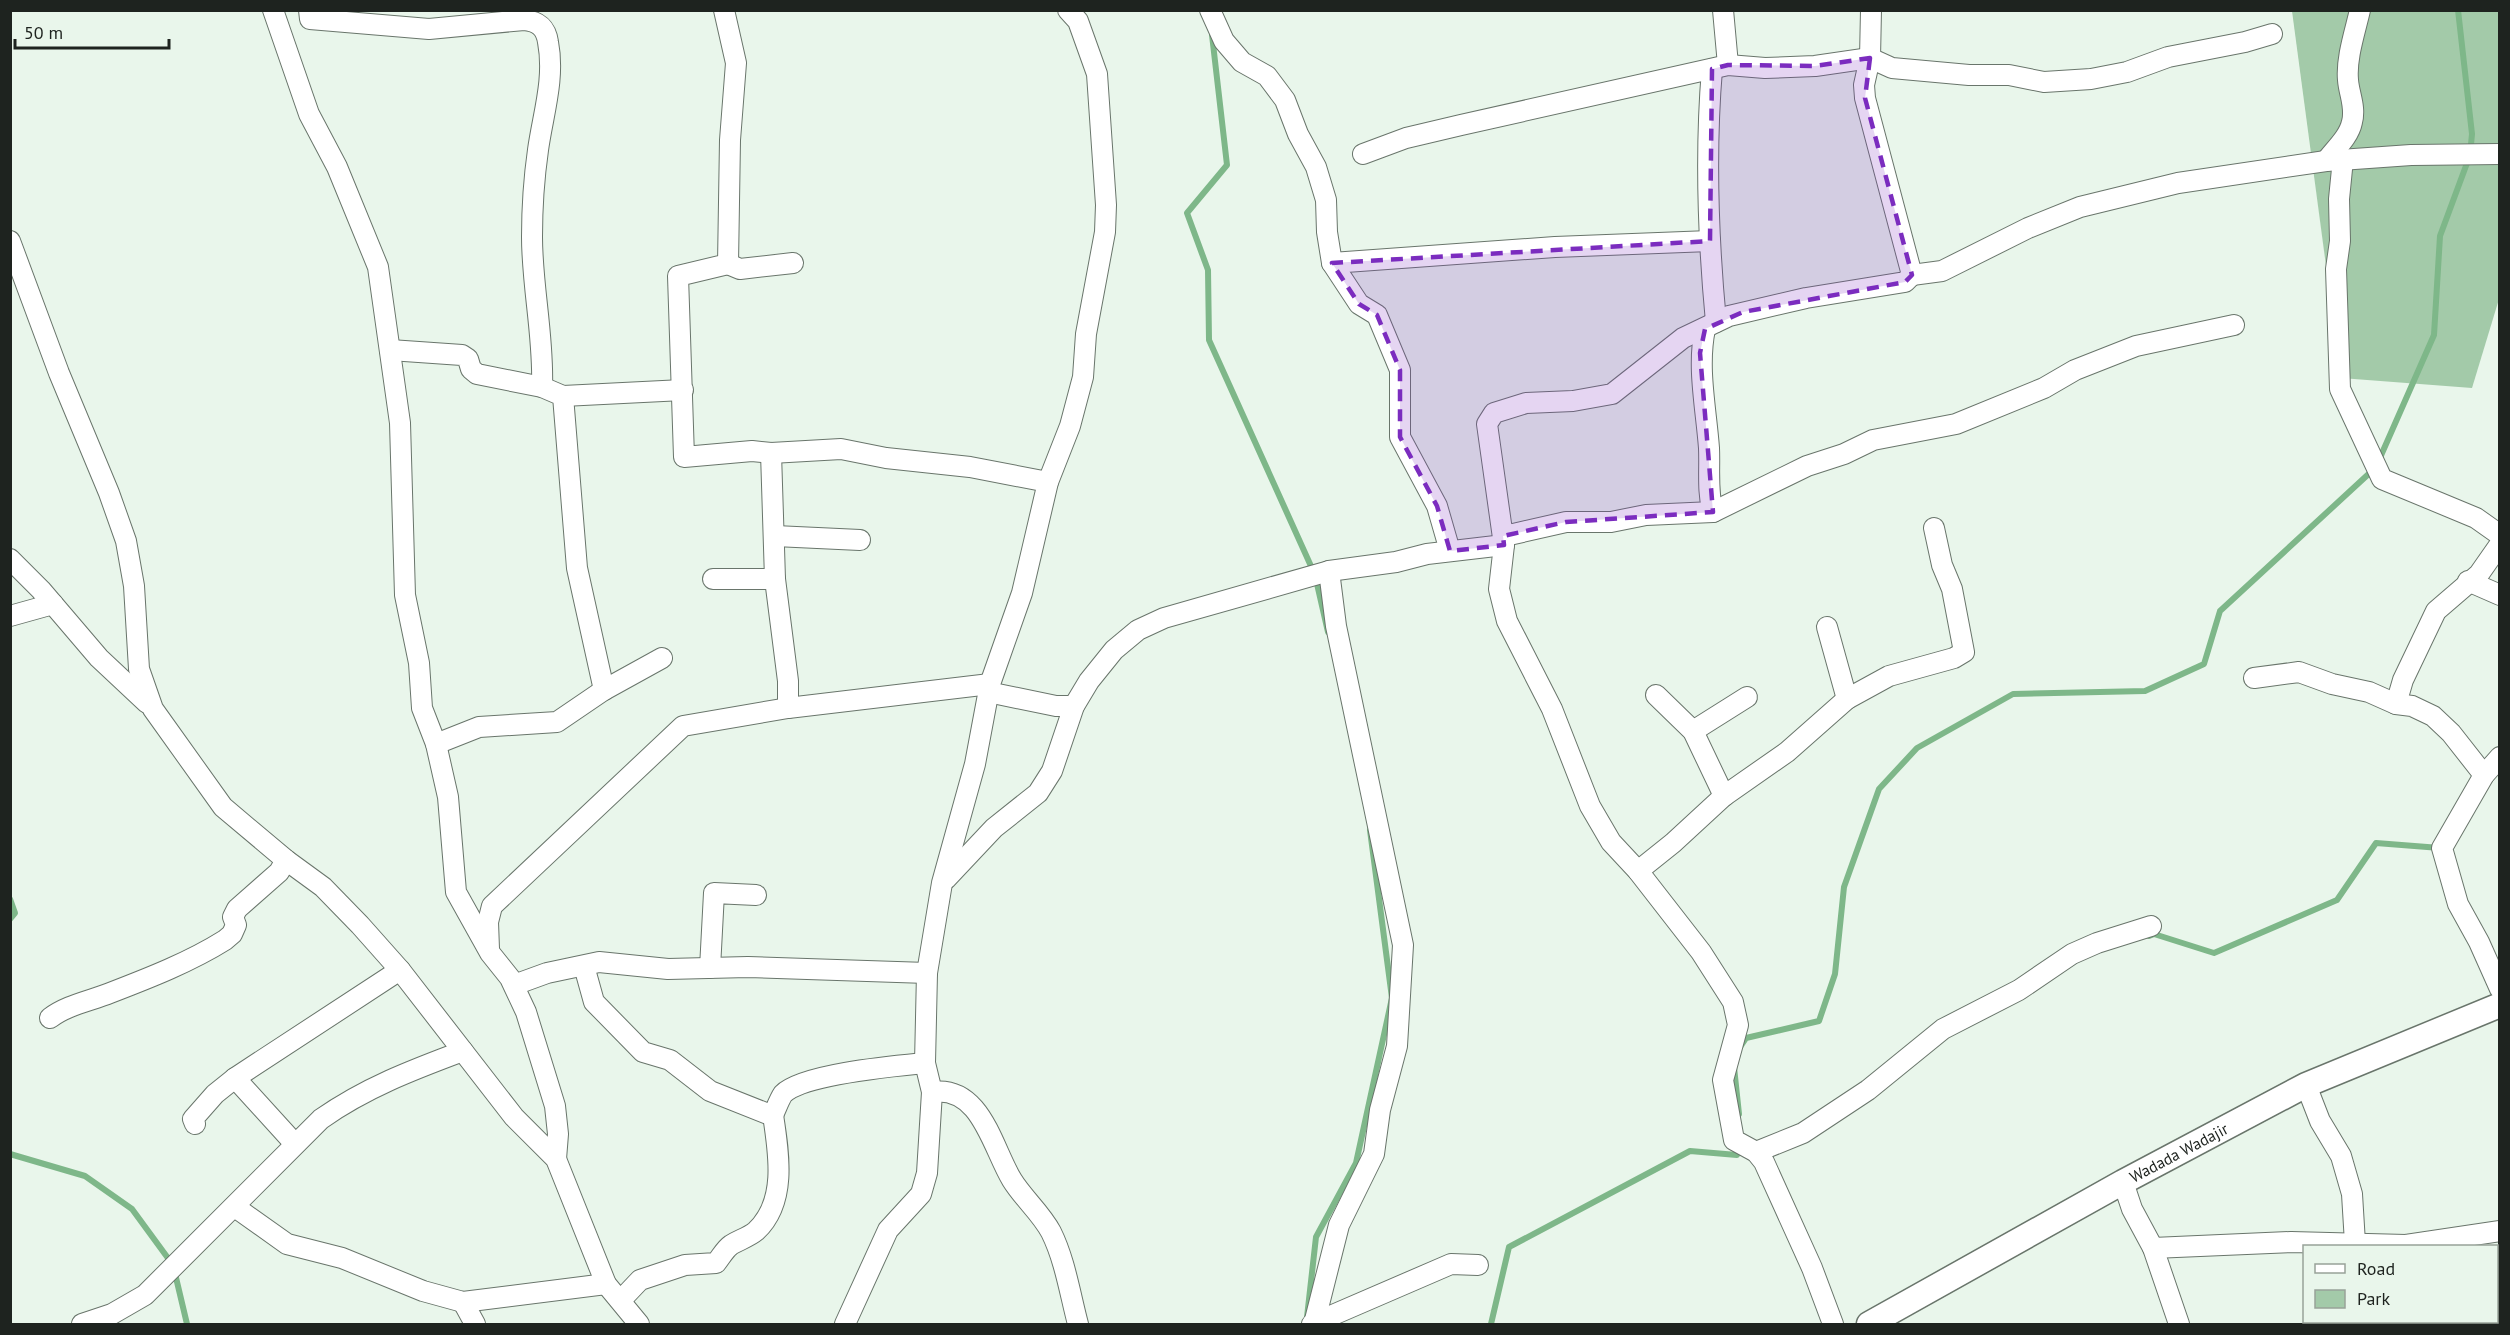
<svg xmlns="http://www.w3.org/2000/svg" width="2510" height="1335" viewBox="0 0 2510 1335" font-family="'PT Sans',sans-serif">
  <style>
    .green { fill: #a3caa9 }
    .lines { fill: none; stroke-linecap: round; stroke-linejoin: round }
    .stream { stroke: #7eb789; stroke-width: 6 }
    .minor-casing { stroke: #69756b; stroke-width: 22 }
    .tertiary-casing { stroke: #69756b; stroke-width: 27 }
    .minor { stroke: #fff; stroke-width: 20 }
    .tertiary { stroke: #fff; stroke-width: 24 }
    .marked { fill: #7b2cbf; fill-opacity: 0.2; stroke: #7b2cbf; stroke-width: 4.5; stroke-dasharray: 12 8; stroke-linejoin: round }
    .labels { text-anchor: middle; dominant-baseline: central; stroke-width: 6; stroke-linejoin: round; paint-order: stroke }
    .street-label { font-size: 16px; fill: #1e231f; stroke: #e9f6eb }
  </style>
  <rect width="100%" height="100%" fill="#e9f6eb"/>
  <polygon class="green" points="2292,11 2499,11 2499,299 2472,388 2341,378"/>
  <g class="lines">
    <g class="stream">
      <polyline points="1212,35 1227,165 1187,213 1208,270 1209,340 1315,575 1328,632"/>
      <polyline points="2379,460 2434,335 2440,236 2470,155 2472,134 2458,10"/>
      <polyline points="10,899 15,913 10,919"/>
      <polyline points="2149,936 2154,934 2214,953 2337,900 2376,843 2440,848"/>
      <polyline points="1740,1047 1746,1038 1819,1021 1835,974 1844,887 1879,789 1917,748 2013,694 2145,691 2204,664 2220,611 2374,469"/>
      <polyline points="1734,1067 1739,1114"/>
      <polyline points="10,1154 85,1176 132,1209 173,1265 187,1324"/>
      <polyline points="1307,1317 1316,1237 1356,1163 1392,998 1370,830"/>
      <polyline points="1491,1324 1509,1247 1690,1151 1737,1155 1741,1147"/>
    </g>
    <defs>
      <g id="minor">
        <polyline points="273,10 309,114 337,167 378,267 400,423 405,595 419,663 422,708 436,744 448,797 456,892 490,953 510,978 526,1012 555,1106 558,1134 556,1159"/>
        <path d="M309 10 310 19 429 29 524 20C538 21 546 28 548 42 555 79 543 114 538 150 534 178 532 209 532 237 532 287 544 337 542 387"/>
        <polyline points="724,10 736,63 730,140 728,264 678,276 684,457 752,451 771,453 841,449 886,458 970,467 1048,482"/>
        <polyline points="1210,10 1224,41 1242,62 1267,76 1285,100 1298,134 1316,167 1326,200 1327,232 1332,263 1359,304 1377,315 1400,370 1400,437 1437,506 1450,551"/>
        <polyline points="1723,10 1728,65"/>
        <path d="M1712 69C1705 153 1708 238 1716 322"/>
        <polyline points="1363,154 1406,138 1461,125 1728,65 1765,68 1815,66 1870,58 1892,68 1969,75 2009,75 2044,82 2091,79 2127,72 2168,57 2245,42 2272,34"/>
        <polyline points="2343,159 2339,199 2340,241 2336,269 2340,389 2382,479 2476,518 2500,535"/>
        <path d="M2326 161C2335 149 2349 137 2352 122 2356 107 2349 94 2348 80 2346 58 2355 32 2360 10"/>
        <polyline points="10,241 59,373 109,493 126,541 134,586 139,669 153,709 223,807 286,860 323,887 360,925 400,970 514,1117 556,1159 606,1284 639,1324"/>
        <polyline points="1332,263 1555,247 1710,241"/>
        <polyline points="728,264 740,269 793,263"/>
        <polyline points="1912,275 1942,271 2028,228 2080,207 2178,183 2326,161 2411,155 2500,154"/>
        <path d="M1705 329C1697 367 1706 408 1709 448 1710 469 1707 492 1713 512"/>
        <polyline points="390,350 462,355 468,359 471,369 477,374 542,387 563,396 577,568 604,690"/>
        <polyline points="563,396 683,390"/>
        <polyline points="771,453 775,579 788,681 788,708"/>
        <polyline points="1503,530 1509,535 1566,522 1611,522 1646,515 1713,512 1807,466 1844,454 1873,440 1956,424 2044,388 2075,370 2136,346 2234,325"/>
        <polyline points="775,536 860,540"/>
        <polyline points="10,559 41,590 99,658 147,703"/>
        <polyline points="713,579 775,579"/>
        <polyline points="2468,581 2500,595"/>
        <polyline points="10,616 53,604"/>
        <polyline points="1827,627 1847,699"/>
        <polyline points="2254,678 2299,672 2332,684 2369,692 2396,704 2412,706 2433,716 2451,733 2484,775"/>
        <polyline points="988,692 1056,706 1074,706"/>
        <polyline points="1656,695 1693,731 1724,796"/>
        <polyline points="2396,704 2403,680 2436,611 2479,574 2500,544"/>
        <polyline points="1693,731 1747,697"/>
        <polyline points="436,744 479,727 557,722 604,690 662,658"/>
        <polyline points="2500,757 2484,775 2442,848 2458,904 2479,942 2500,989"/>
        <polyline points="1638,871 1673,843 1724,796 1787,752 1847,699 1889,676 1954,658 1964,652 1952,589 1942,565 1934,528"/>
        <polyline points="946,879 994,828 1038,793 1052,771 1074,706 1089,681 1114,650 1138,630 1164,618 1329,571 1396,562 1427,554 1504,545"/>
        <polyline points="489,949 488,922 492,906 683,726 788,708 990,684"/>
        <path d="M584 966 594 1002 643 1052 670 1060 710 1091 768 1114 773 1115C776 1109 779 1100 783 1094 803 1074 895 1066 925 1063"/>
        <polyline points="710,968 714,893 756,895"/>
        <polyline points="514,985 547,973 599,962 668,969 748,967 927,973"/>
        <path d="M50 1018C67 1005 90 1001 110 993 149 978 190 962 225 940L232 934 236 925 233 917 237 909 279 872 286 860"/>
        <polyline points="235,1078 295,1144"/>
        <polyline points="2306,1085 2320,1121 2341,1156 2352,1194 2355,1243"/>
        <path d="M932 1092C981 1085 992 1147 1012 1180 1023 1198 1041 1213 1051 1232 1065 1260 1070 1294 1078 1324"/>
        <polyline points="195,1124 193,1119 215,1094 235,1078 400,970"/>
        <polyline points="1756,1152 1803,1133 1868,1090 1943,1029 2019,990 2072,954 2097,943 2151,926"/>
        <polyline points="2123,1182 2132,1209 2153,1248 2179,1324"/>
        <polyline points="235,1207 287,1244 342,1258 423,1291 463,1302 606,1284"/>
        <polyline points="2153,1248 2291,1242 2406,1245 2500,1231"/>
        <path d="M621 1300 640 1280 685 1265 716 1263C721 1257 725 1249 731 1245 739 1240 749 1237 756 1231 787 1202 779 1154 773 1115"/>
        <polyline points="463,1302 475,1324"/>
        <path d="M82 1324 112 1314 145 1295 321 1119C365 1088 412 1070 463 1051"/>
        <polyline points="845,1324 888,1230 921,1194 927,1173 932,1092 925,1063 927,973 942,883 975,764 990,684 1022,593 1048,482 1070,426 1083,377 1086,334 1105,232 1106,205 1097,74 1078,21 1068,10"/>
        <polyline points="1312,1324 1451,1264 1478,1265"/>
        <polyline points="1314,1324 1339,1225 1374,1154 1380,1110 1397,1046 1403,945 1336,626 1329,571"/>
        <polyline points="1833,1324 1812,1268 1764,1162 1756,1152 1734,1140 1723,1080 1738,1025 1733,1002 1701,952 1638,871 1611,842 1590,806 1552,709 1507,621 1499,589 1504,545 1487,424 1494,413 1526,403 1573,401 1612,394 1683,338 1729,316 1806,298 1905,282 1912,275 1865,98 1864,85 1870,58 1871,10"/>
      </g>
      <g id="tertiary">
        <path id="s1" d="M1869 1324 2123 1182 2306 1085 2500 1005"/>
      </g>
    </defs>
    <use href="#minor" class="minor-casing"/>
    <use href="#tertiary" class="tertiary-casing"/>
    <use href="#minor" class="minor"/>
    <use href="#tertiary" class="tertiary"/>
  </g>
  <path class="marked" d="M1870 58 1865 98 1912 275 1905 282 1743 312 1705 329 1700 353 1713 512 1566 522 1503 536 1504 545 1450 551 1437 506 1400 437V370L1377 315 1359 304 1332 263 1710 241 1712 69 1728 65 1815 66Z"/>
  <g class="labels">
    <g class="street-label">
      <text stroke="none"><textPath href="#s1" startOffset="354">Wadada Wadajir</textPath></text>
    </g>
  </g>
  <rect width="2510" height="1335" fill="none" stroke="#1e231f" stroke-width="24"/>
  <rect x="2303" y="1245" width="195" height="78" fill="#e9f6eb" stroke="#98a299" stroke-width="1.5"/>
  <rect x="2315" y="1264" width="30" height="9" fill="#ffffff" stroke="#98a299" stroke-width="1.5"/>
  <text x="2357" y="1275" font-size="18" fill="#1e231f">Road</text>
  <rect x="2315" y="1290" width="30" height="18" fill="#a3caa9" stroke="#98a299" stroke-width="1.5"/>
  <text x="2357" y="1305" font-size="18" fill="#1e231f">Park</text>
  <path d="M15 39v9h154v-9" fill="none" stroke="#1e231f" stroke-width="3"/>
  <text x="24" y="39" font-size="18" fill="#1e231f" stroke="#e9f6eb" stroke-width="4.5" paint-order="stroke">50 m</text>
</svg>
